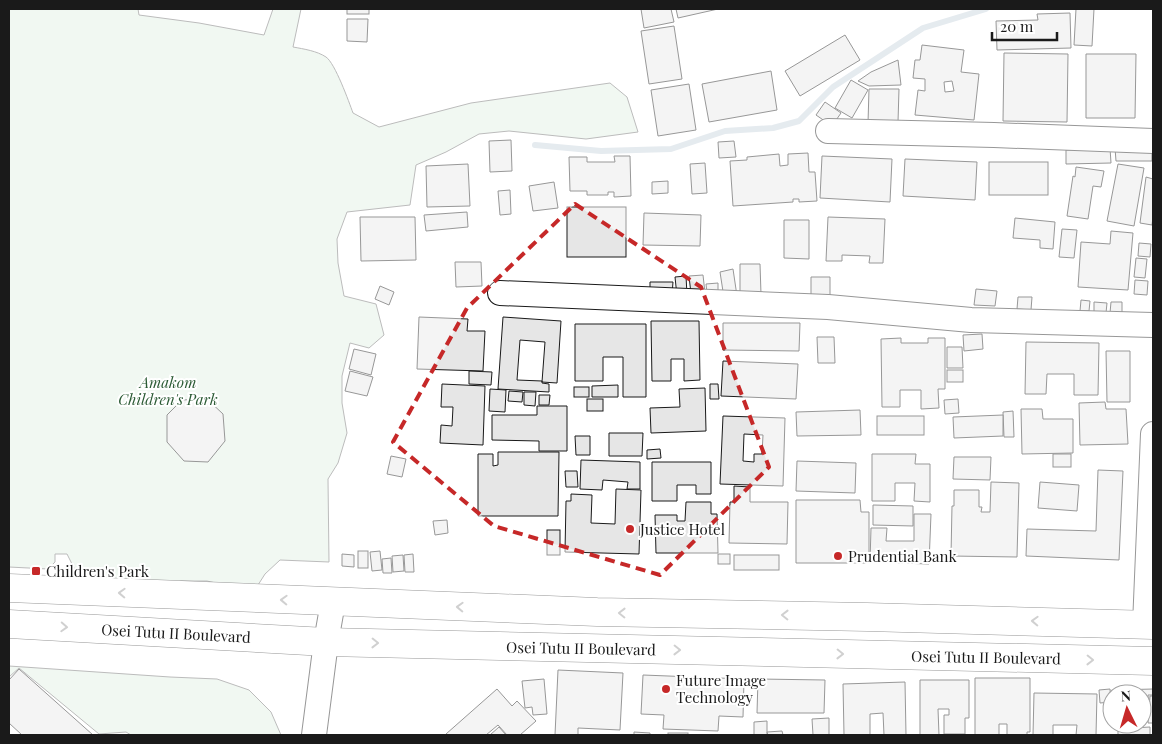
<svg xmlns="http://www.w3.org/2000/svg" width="1162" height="744" viewBox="0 0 1162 744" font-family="'Playfair Display',serif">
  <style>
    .green { fill: #e0efe3; stroke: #6a6a6a }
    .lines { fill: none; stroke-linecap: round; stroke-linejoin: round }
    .stream { stroke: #c6d2dc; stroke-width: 6 }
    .building { fill: #e6e6e6; stroke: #1a1a1a; fill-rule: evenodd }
    .minor-casing { stroke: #1a1a1a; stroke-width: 26 }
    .major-casing { stroke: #1a1a1a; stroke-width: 29 }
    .minor { stroke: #fff; stroke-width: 24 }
    .major { stroke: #fff; stroke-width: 28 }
    .oneway { stroke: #989898 }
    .marked { fill: none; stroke: #c62828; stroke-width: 4; stroke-dasharray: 10 6; stroke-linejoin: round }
    .poi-dot { fill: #c62828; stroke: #fff; stroke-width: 2 }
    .labels { text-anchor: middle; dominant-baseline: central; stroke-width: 4; stroke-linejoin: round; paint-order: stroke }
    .park-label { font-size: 15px; font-style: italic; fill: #2b5a34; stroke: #fff }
    .poi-label { font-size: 15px; fill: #1a1a1a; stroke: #fff; text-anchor: start }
    .street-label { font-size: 15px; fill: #1a1a1a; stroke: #fff }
  </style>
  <rect width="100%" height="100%" fill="#fff"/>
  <g class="green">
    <path d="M9 9H138L139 15 199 23 264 35 273 9H301L293 47C304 49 317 51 326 57 335 63 349 102 353 113L379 127 471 103 610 83 627 97 638 132 586 139 509 131 479 134 446 152 416 165 410 205 347 212 337 239 338 263 344 296 376 304 384 335 369 348 350 343 342 376V403L347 433 338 463 328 479 329 562 280 560 265 574 258 585 229 586 207 581H181L157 587 79 578 67 554H55V562L48 569 9 567Z"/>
    <polygon points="9,666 170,677 217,679 249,690 271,712 281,735 131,735 126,732 99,734 19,668 9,677"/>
  </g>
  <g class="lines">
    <polyline class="stream" points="535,145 601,151 671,149 725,131 773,128 799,121 833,87 923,28 986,9"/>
  </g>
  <g class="building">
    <rect x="347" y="9" width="22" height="5"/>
    <polygon points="641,9 671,9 674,22 644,28"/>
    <polygon points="676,9 718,9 678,18"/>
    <polygon points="1076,9 1094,9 1092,46 1074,45"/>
    <polygon points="1070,13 1071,48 997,50 996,21 1038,20 1037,14"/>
    <polygon points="347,19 368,19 367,42 347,41"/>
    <polygon points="674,26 682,79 649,84 641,31"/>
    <polygon points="845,35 860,60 800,96 785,71"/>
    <path d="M922 45 964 50 961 72 979 74 974 120 915 115 918 90 925 91V79L913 78 915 60H920ZM952 81 954 91 945 92 944 82Z"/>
    <polygon points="1004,53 1068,54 1067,122 1003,121"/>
    <polygon points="1086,54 1136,54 1135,118 1086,118"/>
    <polygon points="898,60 901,85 869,86 858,81 871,72"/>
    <polygon points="771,71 777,110 709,122 702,84"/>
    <polygon points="851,80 868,90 852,118 835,108"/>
    <polygon points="689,84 696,130 658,136 651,90"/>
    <polygon points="869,89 899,89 898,122 868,123"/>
    <polygon points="825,102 841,113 832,126 816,115"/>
    <polygon points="511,140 512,171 490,172 489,141"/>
    <polygon points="734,141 736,157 719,158 718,142"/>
    <polygon points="1110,148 1111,163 1066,164 1066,150"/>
    <polygon points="1115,148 1152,148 1152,161 1116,161"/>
    <polygon points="808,153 809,172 815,172 817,201 799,202 799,199 793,199 793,202 733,206 730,161 747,160 747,157 779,154 780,166 788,165 788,154"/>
    <polygon points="614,156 630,156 631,196 614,197 614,192 608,192 608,195 587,195 587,191 570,191 569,157 587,157 587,162 615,162"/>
    <polygon points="822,156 892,159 890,202 820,198"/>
    <polygon points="905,159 977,162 975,200 903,196"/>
    <rect x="989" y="162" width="59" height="33"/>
    <polygon points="705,163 707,193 692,194 690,164"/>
    <polygon points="468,164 470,206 427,207 426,166"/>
    <polygon points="1118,164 1144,168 1134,226 1107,221"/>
    <polygon points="1076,167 1104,171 1101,187 1093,186 1088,219 1067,216 1073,176 1075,177"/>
    <polygon points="1146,177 1153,179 1153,217 1152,225 1140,223"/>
    <polygon points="668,181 668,193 652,194 652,182"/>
    <polygon points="554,182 558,208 533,211 529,186"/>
    <polygon points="510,190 511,214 500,215 498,191"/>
    <rect x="567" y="207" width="59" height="50"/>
    <polygon points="467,212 468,227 426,231 424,215"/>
    <polygon points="644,213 701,215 700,246 643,245"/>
    <polygon points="360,217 415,217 416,260 361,261"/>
    <polygon points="828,217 885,219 883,263 869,263 870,256 842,255 842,261 826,261"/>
    <polygon points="1015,218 1055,222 1053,249 1040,248 1040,240 1013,238"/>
    <polygon points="784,220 809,220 809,259 784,258"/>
    <polygon points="1062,229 1077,230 1074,258 1059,257"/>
    <polygon points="1111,231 1133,233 1128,290 1078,287 1081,242 1110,244"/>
    <polygon points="1139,243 1151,244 1150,257 1138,256"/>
    <polygon points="1136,258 1147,259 1145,278 1134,277"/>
    <polygon points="455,262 481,262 482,286 456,287"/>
    <polygon points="740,264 760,264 761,294 740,294"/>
    <polygon points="733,269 737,296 724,298 720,272"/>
    <polygon points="703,275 705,293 691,294 689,276"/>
    <polygon points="686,276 687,295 677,296 675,277"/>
    <polygon points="811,277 830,277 830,300 811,299"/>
    <polygon points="1135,280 1148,281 1147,295 1134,294"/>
    <polygon points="650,282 673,282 672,295 650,295"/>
    <polygon points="718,283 718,293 707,293 706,284"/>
    <polygon points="380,286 394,292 389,305 375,299"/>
    <polygon points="976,289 997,291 995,306 974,305"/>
    <polygon points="1018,297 1032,297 1031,310 1017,309"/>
    <polygon points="1081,300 1090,301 1089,311 1080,311"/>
    <polygon points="1094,302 1107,303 1106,313 1094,312"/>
    <polygon points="1111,302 1122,302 1122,313 1110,313"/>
    <polygon points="419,317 468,319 467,331 485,331 483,371 417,369"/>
    <polygon points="503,317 561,321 557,383 542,382 545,342 520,340 517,380 542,381 542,383 549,384 549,392 498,389"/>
    <polygon points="651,321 699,321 700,380 684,381 684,359 671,359 671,381 652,381"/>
    <polygon points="723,323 800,323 799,351 723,350"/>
    <polygon points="575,324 646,324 646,397 623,397 623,357 603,357 603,381 575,381"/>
    <polygon points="982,334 983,349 964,351 963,335"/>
    <polygon points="817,337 834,337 835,363 818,363"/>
    <polygon points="901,338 901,343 928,343 928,338 945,338 945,389 938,389 939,408 921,409 921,390 900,390 900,407 882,407 881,339"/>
    <polygon points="1026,342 1099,343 1098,395 1074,395 1074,374 1047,374 1046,394 1025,394"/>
    <polygon points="947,347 962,347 963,368 947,368"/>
    <polygon points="354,349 376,354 371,375 349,369"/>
    <polygon points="1106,351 1130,351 1130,402 1107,402"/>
    <polygon points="723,361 798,364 796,399 721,396"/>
    <rect x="947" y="370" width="16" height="12"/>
    <polygon points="350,371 373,377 367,396 345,391"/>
    <polygon points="469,371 492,372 491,385 469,384"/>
    <polygon points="442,384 485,386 483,445 440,443 441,425 452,426 453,407 441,407"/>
    <polygon points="710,384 718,384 719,399 710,399"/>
    <polygon points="618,385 618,397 592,397 592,386"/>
    <rect x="574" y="387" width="15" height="10"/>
    <polygon points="705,388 706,431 651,433 650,408 680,407 679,389"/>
    <polygon points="490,389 506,390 505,412 489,411"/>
    <polygon points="509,391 523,392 522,402 508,401"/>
    <polygon points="524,392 536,392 535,406 524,405"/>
    <polygon points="539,395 550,395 549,405 539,405"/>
    <polygon points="207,399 223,414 225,441 208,462 184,461 167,442 167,415 182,400"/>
    <rect x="587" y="399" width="16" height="12"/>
    <polygon points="958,399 959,413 945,414 944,400"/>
    <polygon points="1105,402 1106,409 1126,409 1128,444 1080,445 1079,403"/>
    <polygon points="537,406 567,406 567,451 539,451 539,441 492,440 492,415 537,415"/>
    <polygon points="1021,409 1042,409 1043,419 1073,419 1073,453 1022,454"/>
    <polygon points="860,410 861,435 797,436 796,412"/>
    <polygon points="1013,411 1014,437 1004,437 1003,412"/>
    <polygon points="1003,415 1003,436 954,438 953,417"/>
    <path d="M723 416 785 418 783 486 720 484ZM744 434 763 435 762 454H754V462L743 461Z"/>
    <rect x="877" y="416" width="47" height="19"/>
    <polygon points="609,433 643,433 642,456 609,456"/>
    <polygon points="575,436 590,436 590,455 576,455"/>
    <polygon points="660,449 661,458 647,459 647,450"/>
    <polygon points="498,452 559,452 558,516 478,516 478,454 493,454 493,466 498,465"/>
    <polygon points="872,454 916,454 915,464 930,464 930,502 914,501 915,483 895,483 895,501 872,501"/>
    <rect x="1053" y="454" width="18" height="13"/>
    <polygon points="391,456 406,459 402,477 387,474"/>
    <polygon points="954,457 991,457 990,480 953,479"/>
    <polygon points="581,460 640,462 640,489 627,489 628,482 603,480 602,490 580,489"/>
    <polygon points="797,461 856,463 855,493 796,491"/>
    <polygon points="652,462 711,462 711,494 696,494 696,485 677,485 677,501 652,501"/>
    <polygon points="1098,470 1123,471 1119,560 1026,556 1027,529 1096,531"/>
    <polygon points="565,471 577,471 578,487 566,487"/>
    <polygon points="991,482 1019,483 1017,557 951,556 952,506 954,506 954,490 979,490 979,507 982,507 981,512 990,512"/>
    <polygon points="1040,482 1079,485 1077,511 1038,508"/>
    <polygon points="734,486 750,487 750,502 788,502 787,544 729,543 730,502 734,502"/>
    <polygon points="616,489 641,490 639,554 565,552 566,501 571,501 571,494 592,495 591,523 615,524"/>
    <polygon points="796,500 860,500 861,512 869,512 869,563 796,563"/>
    <polygon points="686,502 711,502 711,514 717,514 718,553 656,553 655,515 677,515 677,521 685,521"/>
    <polygon points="873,505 913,506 913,526 873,525"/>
    <polygon points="914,514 931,514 929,564 870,562 871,528 887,528 886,541 914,541"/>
    <polygon points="447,520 448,533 435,535 433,521"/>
    <rect x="547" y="530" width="13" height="25"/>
    <rect x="358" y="551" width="10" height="17"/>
    <polygon points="380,551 382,570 372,571 370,552"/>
    <polygon points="342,554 354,555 354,567 342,566"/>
    <polygon points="413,554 414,572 405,572 404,555"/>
    <rect x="718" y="554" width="12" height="10"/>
    <polygon points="403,555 404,571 393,572 392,556"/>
    <rect x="734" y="555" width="45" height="15"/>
    <polygon points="391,558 392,573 383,573 382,559"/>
    <polygon points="19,669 93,735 22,735 9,723 9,680"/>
    <polygon points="558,670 623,673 620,730 578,728 578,735 555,735"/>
    <polygon points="643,675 744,679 743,717 719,716 718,731 663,729 664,715 641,714"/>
    <polygon points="975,678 1030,678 1030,732 1027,732 1027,735 1007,735 1007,724 999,724 999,735 975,735"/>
    <polygon points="544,679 547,714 533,715 532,707 525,708 522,681"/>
    <polygon points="758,679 825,680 824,713 757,713"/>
    <polygon points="920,680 969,680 969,718 965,718 965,734 944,734 944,715 949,715 949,709 938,709 939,735 920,735"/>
    <polygon points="905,682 906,735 884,735 883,713 870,714 870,735 844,735 843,684"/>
    <polygon points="497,689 512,706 517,701 536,721 520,735 507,735 498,725 486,735 447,735 446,734"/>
    <polygon points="1110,689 1111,702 1100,703 1099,690"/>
    <polygon points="1153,689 1153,695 1148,695 1149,710 1142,710 1142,694 1116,694 1116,690"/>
    <polygon points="1034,693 1097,694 1096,735 1076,735 1077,725 1053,725 1053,735 1033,735"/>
    <polygon points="1150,696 1153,696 1153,723 1148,723"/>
    <polygon points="829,718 829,735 813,735 812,719"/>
    <polygon points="767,721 767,735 754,735 754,722"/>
    <polygon points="1118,724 1132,724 1132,728 1150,727 1150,735 1118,735"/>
    <polygon points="499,727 506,735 490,735"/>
    <polygon points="782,731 783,735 768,735 767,732"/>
    <polygon points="634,732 650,733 650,735 634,735"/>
    <rect x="668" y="733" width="20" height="2"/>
  </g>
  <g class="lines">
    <defs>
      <g id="minor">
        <polyline points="828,131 994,135 1153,141"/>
        <polyline points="500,293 828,307 971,320 1153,325"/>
        <polyline points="1145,625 1153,434"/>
        <polyline points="314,735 326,642 333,602"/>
      </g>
      <g id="major">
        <polyline points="9,588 597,612 867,617 1153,625"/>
        <polyline points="9,624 326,642 1153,661"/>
      </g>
    </defs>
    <use href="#minor" class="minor-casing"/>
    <use href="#major" class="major-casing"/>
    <use href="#minor" class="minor"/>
    <use href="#major" class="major"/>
  </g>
  <defs><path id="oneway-chevron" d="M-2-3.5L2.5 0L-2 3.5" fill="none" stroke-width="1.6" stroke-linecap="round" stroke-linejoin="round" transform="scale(1.25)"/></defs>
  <g class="oneway">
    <use href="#oneway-chevron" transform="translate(122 593) rotate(-178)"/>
    <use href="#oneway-chevron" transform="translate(284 600) rotate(-178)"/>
    <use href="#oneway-chevron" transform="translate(460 607) rotate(-178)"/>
    <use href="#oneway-chevron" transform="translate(622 613) rotate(-179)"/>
    <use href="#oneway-chevron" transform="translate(785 615) rotate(-179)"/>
    <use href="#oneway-chevron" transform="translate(1035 621) rotate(-178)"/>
    <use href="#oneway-chevron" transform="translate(64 627) rotate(3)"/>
    <use href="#oneway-chevron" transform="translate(375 643) rotate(1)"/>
    <use href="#oneway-chevron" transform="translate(677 650) rotate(1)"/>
    <use href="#oneway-chevron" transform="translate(840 654) rotate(1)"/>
    <use href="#oneway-chevron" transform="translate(1090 660) rotate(1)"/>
  </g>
  <path d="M0 0H1162V744H0ZM575 204 701 287 769 467 660 575 494 526 393 442 467 308Z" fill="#fff" fill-opacity=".55" fill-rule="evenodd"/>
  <path class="marked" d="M575 204 701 287 769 467 660 575 494 526 393 442 467 308Z"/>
  <g class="poi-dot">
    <circle cx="630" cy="529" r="5"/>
    <circle cx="838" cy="556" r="5"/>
    <rect x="31" y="566" width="10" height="10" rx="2.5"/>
    <circle cx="666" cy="689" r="5"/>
  </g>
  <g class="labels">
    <g class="park-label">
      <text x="168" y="382">Amakom<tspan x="168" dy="17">Children's Park</tspan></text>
    </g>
    <g class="poi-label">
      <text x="640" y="529">Justice Hotel</text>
      <text x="848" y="556">Prudential Bank</text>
      <text x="46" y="571">Children's Park</text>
      <text x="676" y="680">Future Image<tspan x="676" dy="17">Technology</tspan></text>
    </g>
    <g class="street-label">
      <text transform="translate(176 633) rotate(3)">Osei Tutu II Boulevard</text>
      <text transform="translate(581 648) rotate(1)">Osei Tutu II Boulevard</text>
      <text transform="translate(986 657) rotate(1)">Osei Tutu II Boulevard</text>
    </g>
  </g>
  <rect width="1162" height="744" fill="none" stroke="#1a1a1a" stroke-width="20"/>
  <g transform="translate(1127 709) rotate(355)"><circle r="24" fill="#ffffff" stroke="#a3a3a3"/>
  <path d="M0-4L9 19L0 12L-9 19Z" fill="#c62828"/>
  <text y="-8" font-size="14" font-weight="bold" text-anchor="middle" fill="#1a1a1a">N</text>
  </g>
  <path d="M992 32v8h65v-8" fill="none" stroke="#1a1a1a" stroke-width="2.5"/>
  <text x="1000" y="32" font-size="15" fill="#1a1a1a" stroke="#ffffff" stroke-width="4" paint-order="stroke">20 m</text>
</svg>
